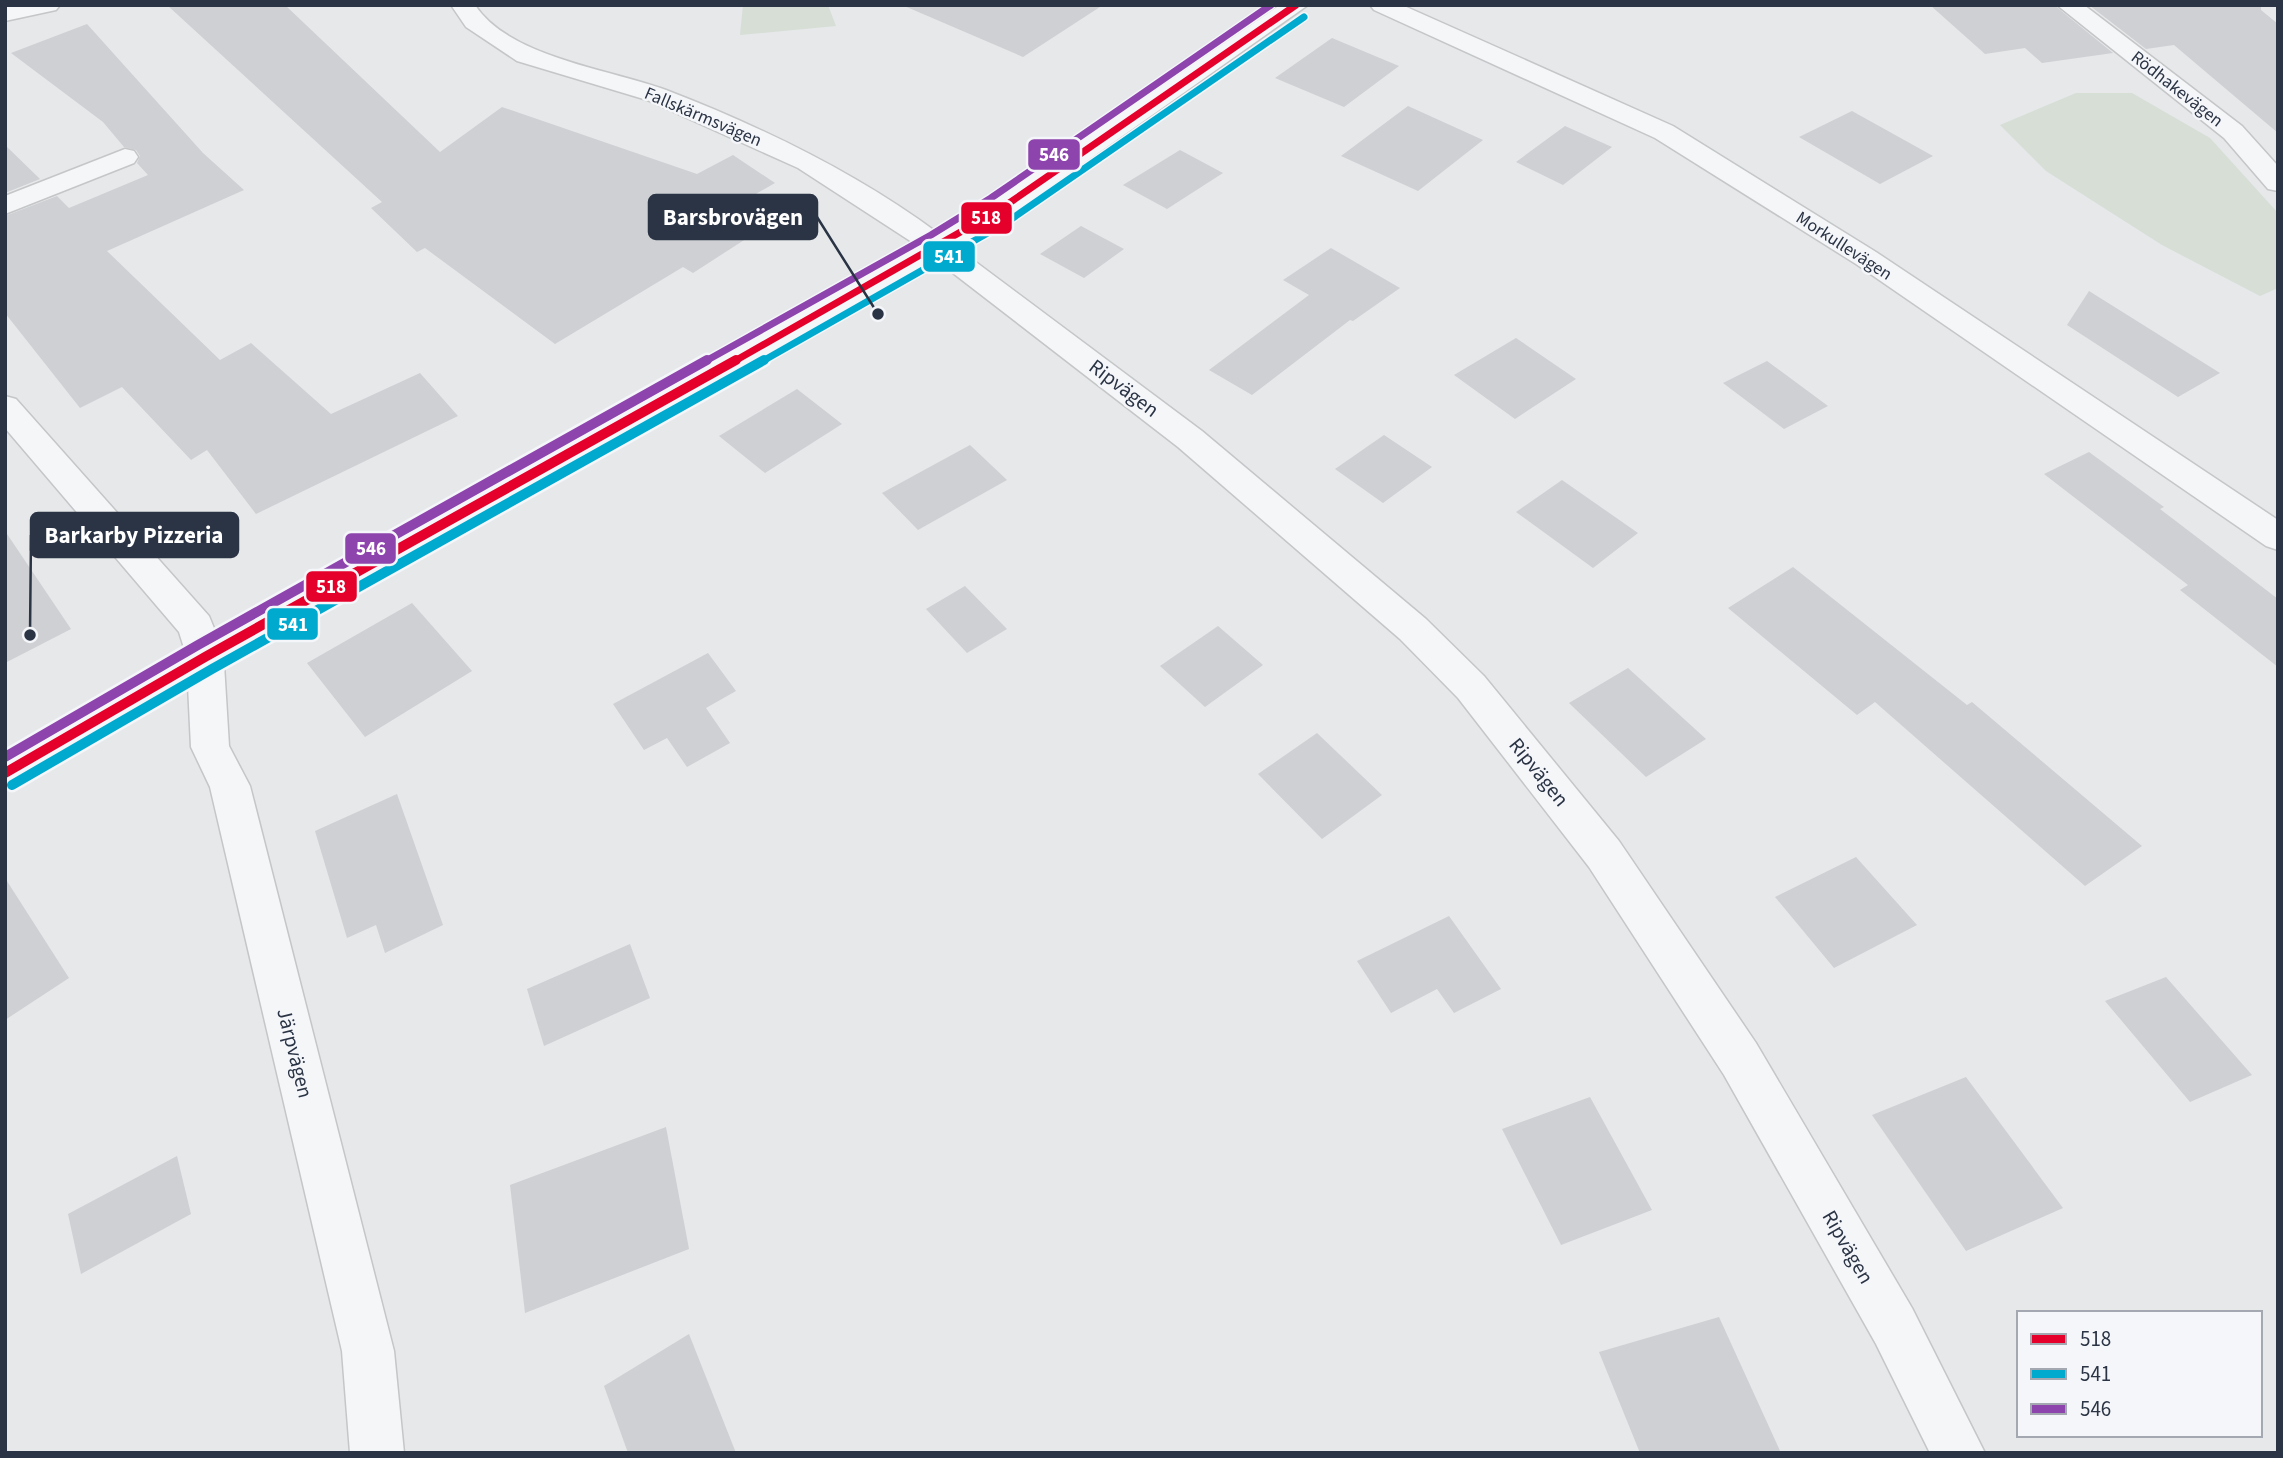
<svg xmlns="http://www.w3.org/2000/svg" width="2283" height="1458" viewBox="0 0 2283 1458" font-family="'Source Sans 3',sans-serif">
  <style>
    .green { fill: #d6ded6 }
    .building { fill: #ced0d3 }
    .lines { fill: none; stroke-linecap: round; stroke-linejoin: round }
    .minor-casing { stroke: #c4c6c8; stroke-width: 3 }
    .minor { fill: #f5f6f7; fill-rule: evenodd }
    .bus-1-far1-casing { stroke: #f4f6f9; stroke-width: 10 }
    .bus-1-casing { stroke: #f4f6f9; stroke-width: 15 }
    .bus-2-far1-casing { stroke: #f4f6f9; stroke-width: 10 }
    .bus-2-casing { stroke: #f4f6f9; stroke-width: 15 }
    .bus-3-far1-casing { stroke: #f4f6f9; stroke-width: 10 }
    .bus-3-casing { stroke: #f4f6f9; stroke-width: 15 }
    .bus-1-far1 { stroke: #e4002b; stroke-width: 7 }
    .bus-1 { stroke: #e4002b; stroke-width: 10 }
    .bus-2-far1 { stroke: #00a9ce; stroke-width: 7 }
    .bus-2 { stroke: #00a9ce; stroke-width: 10 }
    .bus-3-far1 { stroke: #8e44ad; stroke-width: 7 }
    .bus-3 { stroke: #8e44ad; stroke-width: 10 }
    .labels { text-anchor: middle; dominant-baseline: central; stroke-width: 5; stroke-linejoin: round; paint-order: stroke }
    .far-street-label { font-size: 18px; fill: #2b3445; stroke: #f4f6f9 }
    .street-label { font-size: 21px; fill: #2b3445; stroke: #f4f6f9 }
    .leader { fill: none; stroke: #2b3445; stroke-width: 2.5 }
    .callout-dot { fill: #2b3445; stroke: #f4f6f9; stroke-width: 2.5 }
    .callout { fill: #2b3445; stroke: #2b3445; stroke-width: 2.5 }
    .callout-label { font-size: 23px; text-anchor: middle; font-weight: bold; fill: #fff }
    .line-badge { stroke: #f4f6f9; stroke-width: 2.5 }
    .badge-label { font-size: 19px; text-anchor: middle; font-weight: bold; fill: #fff }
  </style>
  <rect width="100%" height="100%" fill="#e6e8ea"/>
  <g class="green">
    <polygon points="743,5 828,5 836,26 740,35"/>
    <polygon points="2076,93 2132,93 2210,138 2278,213 2278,288 2260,296 2162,245 2046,171 2000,125"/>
  </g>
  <g class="building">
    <polygon points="167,5 285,5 440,152 502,107 697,174 733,155 775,183 723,213 755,233 693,273 683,267 555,344 425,248 417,252 371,208 382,202"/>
    <polygon points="902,5 1103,5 1023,57"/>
    <polygon points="1930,5 2054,5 2113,53 2042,63 2025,48 1985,54"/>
    <polygon points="2089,5 2261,5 2261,10 2278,24 2278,133 2174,45 2146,49"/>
    <polygon points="87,24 203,153 244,190 107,251 220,360 251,343 331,414 420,373 458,416 256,514 207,450 191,460 122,387 80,408 5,313 5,216 57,196 69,208 148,175 137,163 140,156 136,150 124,147 103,122 11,53"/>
    <polygon points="1332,38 1399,66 1344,107 1275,78"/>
    <polygon points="1408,106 1483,140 1418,191 1341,156"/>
    <polygon points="1852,111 1933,156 1880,184 1799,137"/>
    <polygon points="1565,126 1612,147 1563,185 1516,162"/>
    <polygon points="5,145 40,179 5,193"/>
    <polygon points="1180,150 1223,173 1167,209 1123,185"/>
    <polygon points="1081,226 1124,249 1084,278 1040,254"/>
    <polygon points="1331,248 1400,288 1353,321 1350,320 1252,395 1209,370 1309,295 1283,280"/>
    <polygon points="2089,291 2220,373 2178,397 2067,325"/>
    <polygon points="1516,338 1576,379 1515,419 1454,375"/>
    <polygon points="1767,361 1828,406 1784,429 1723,383"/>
    <polygon points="797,389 842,424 765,473 719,436"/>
    <polygon points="1384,435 1432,467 1383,503 1335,469"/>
    <polygon points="970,445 1007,480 918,530 882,493"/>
    <polygon points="2089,452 2164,507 2160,509 2278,599 2278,667 2180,590 2188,585 2044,474"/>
    <polygon points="1562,480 1638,533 1593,568 1516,512"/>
    <polygon points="5,531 71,629 5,663"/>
    <polygon points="1793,567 1967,705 1972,702 2142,846 2085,886 1875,702 1857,715 1728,608"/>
    <polygon points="965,586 1007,629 967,653 926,609"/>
    <polygon points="412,603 472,671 365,737 307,663"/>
    <polygon points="1218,626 1263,665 1205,707 1160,666"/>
    <polygon points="708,653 736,691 706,708 730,743 687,767 667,738 644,750 613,704"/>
    <polygon points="1628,668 1706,739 1646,777 1569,703"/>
    <polygon points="1317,733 1382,795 1322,839 1258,774"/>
    <polygon points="397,794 443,925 385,953 376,925 347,938 315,831"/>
    <polygon points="1856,857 1917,925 1834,968 1775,897"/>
    <polygon points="5,878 69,978 5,1020"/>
    <polygon points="1449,916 1501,989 1454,1013 1437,989 1391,1013 1357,961"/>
    <polygon points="630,944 650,998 544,1046 527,989"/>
    <polygon points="2166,977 2252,1075 2190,1102 2105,1001"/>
    <polygon points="1966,1077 2063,1208 1966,1251 1872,1115"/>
    <polygon points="1590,1097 1652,1210 1561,1245 1502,1129"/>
    <polygon points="666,1127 689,1249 525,1313 510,1185"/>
    <polygon points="177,1156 191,1214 81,1274 68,1214"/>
    <polygon points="1719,1317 1781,1453 1640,1453 1599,1352"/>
    <polygon points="689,1334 736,1453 628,1453 604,1386"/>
  </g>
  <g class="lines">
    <defs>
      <g id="minor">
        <polygon points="13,5 60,5 56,10 5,21 5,7"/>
        <path d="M451 5H475C510 58 610 69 666 90 762 127 857 173 939 234L989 204 1280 5H1308L1009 216 957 248 1202 431 1426 619 1484 676 1619 841 1756 1043 1912 1308 1985 1453H1930L1876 1344 1724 1075 1589 867 1458 698 1400 639 1178 447 936 260 224 664 229 746 250 786 394 1351 404 1453H350L342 1351 210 787 191 747 188 685 19 785 5 790V753L185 651 179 632 5 428V396L16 399 209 616 216 633 918 246 798 168 647 100 517 61 466 27Z"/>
        <polygon points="1370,5 1402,5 1673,126 1876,252 2278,520 2278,550 2266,546 1856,264 1655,138 1374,10"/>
        <polygon points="2057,5 2084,5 2242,126 2278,166 2278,191 2268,189 2224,138"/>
        <polygon points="125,149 134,151 138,157 134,163 5,214 5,196"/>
      </g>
    </defs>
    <use href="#minor" class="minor-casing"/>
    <use href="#minor" class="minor"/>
    <defs>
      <polyline id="bus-1-far1" points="733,362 999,210 1296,5"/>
      <polyline id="bus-1" points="5,773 205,657 736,360"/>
      <polyline id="bus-2-far1" points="761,362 1007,222 1304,17"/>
      <polyline id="bus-2" points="12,785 212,669 764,360"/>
      <polyline id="bus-3-far1" points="704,362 931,235 991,198 1271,5"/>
      <polyline id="bus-3" points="5,757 198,645 707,360"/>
    </defs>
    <use href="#bus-1-far1" class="bus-1-far1-casing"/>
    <use href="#bus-1" class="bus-1-casing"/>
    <use href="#bus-2-far1" class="bus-2-far1-casing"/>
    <use href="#bus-2" class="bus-2-casing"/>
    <use href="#bus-3-far1" class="bus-3-far1-casing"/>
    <use href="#bus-3" class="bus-3-casing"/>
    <use href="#bus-1-far1" class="bus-1-far1"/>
    <use href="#bus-1" class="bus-1"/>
    <use href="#bus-2-far1" class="bus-2-far1"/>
    <use href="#bus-2" class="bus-2"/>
    <use href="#bus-3-far1" class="bus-3-far1"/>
    <use href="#bus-3" class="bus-3"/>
  </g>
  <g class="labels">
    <g class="far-street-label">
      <text transform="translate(2177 89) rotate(38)">Rödhakevägen</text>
      <text transform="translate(703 117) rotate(23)">Fallskärmsvägen</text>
      <text transform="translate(1844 246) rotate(33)">Morkullevägen</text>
    </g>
    <g class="street-label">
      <text transform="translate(1124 388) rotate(37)">Ripvägen</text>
      <text transform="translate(1539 772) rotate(51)">Ripvägen</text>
      <text transform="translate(295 1053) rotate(76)">Järpvägen</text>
      <text transform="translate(1848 1247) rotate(60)">Ripvägen</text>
    </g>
  </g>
  <path class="leader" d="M878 314L817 217M30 635L31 535"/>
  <g class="callout-dot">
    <circle cx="878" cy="314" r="7"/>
    <circle cx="30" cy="635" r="7"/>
  </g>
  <g class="callout">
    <rect x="649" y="195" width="168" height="44" rx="7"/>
    <rect x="31" y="513" width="207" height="44" rx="7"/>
  </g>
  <g class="callout-label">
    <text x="733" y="225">Barsbrovägen</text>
    <text x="134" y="543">Barkarby Pizzeria</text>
  </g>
  <g class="line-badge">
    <rect x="1027" y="138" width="54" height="33" rx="7" fill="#8e44ad"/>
    <rect x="960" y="201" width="53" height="34" rx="7" fill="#e4002b"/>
    <rect x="922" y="240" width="54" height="33" rx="7" fill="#00a9ce"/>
    <rect x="344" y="532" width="53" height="33" rx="7" fill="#8e44ad"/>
    <rect x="305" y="570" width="53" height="33" rx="7" fill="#e4002b"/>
    <rect x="266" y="607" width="53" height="34" rx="7" fill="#00a9ce"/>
  </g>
  <g class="badge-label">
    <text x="1054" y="161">546</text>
    <text x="986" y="224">518</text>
    <text x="949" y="263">541</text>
    <text x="371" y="555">546</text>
    <text x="331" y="593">518</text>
    <text x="293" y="631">541</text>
  </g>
  <rect width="2283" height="1458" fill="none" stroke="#2b3445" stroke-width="14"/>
  <rect x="2017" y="1311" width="245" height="126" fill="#f4f6f9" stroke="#a4a8b1" stroke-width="2"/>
  <rect x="2031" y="1334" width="35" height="10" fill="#e4002b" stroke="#a4a8b1" stroke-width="2"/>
  <text x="2080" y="1346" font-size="21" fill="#2b3445">518</text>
  <rect x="2031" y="1369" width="35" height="10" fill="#00a9ce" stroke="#a4a8b1" stroke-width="2"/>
  <text x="2080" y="1381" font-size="21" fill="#2b3445">541</text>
  <rect x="2031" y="1404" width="35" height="10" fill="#8e44ad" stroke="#a4a8b1" stroke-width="2"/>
  <text x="2080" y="1416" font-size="21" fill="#2b3445">546</text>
</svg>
